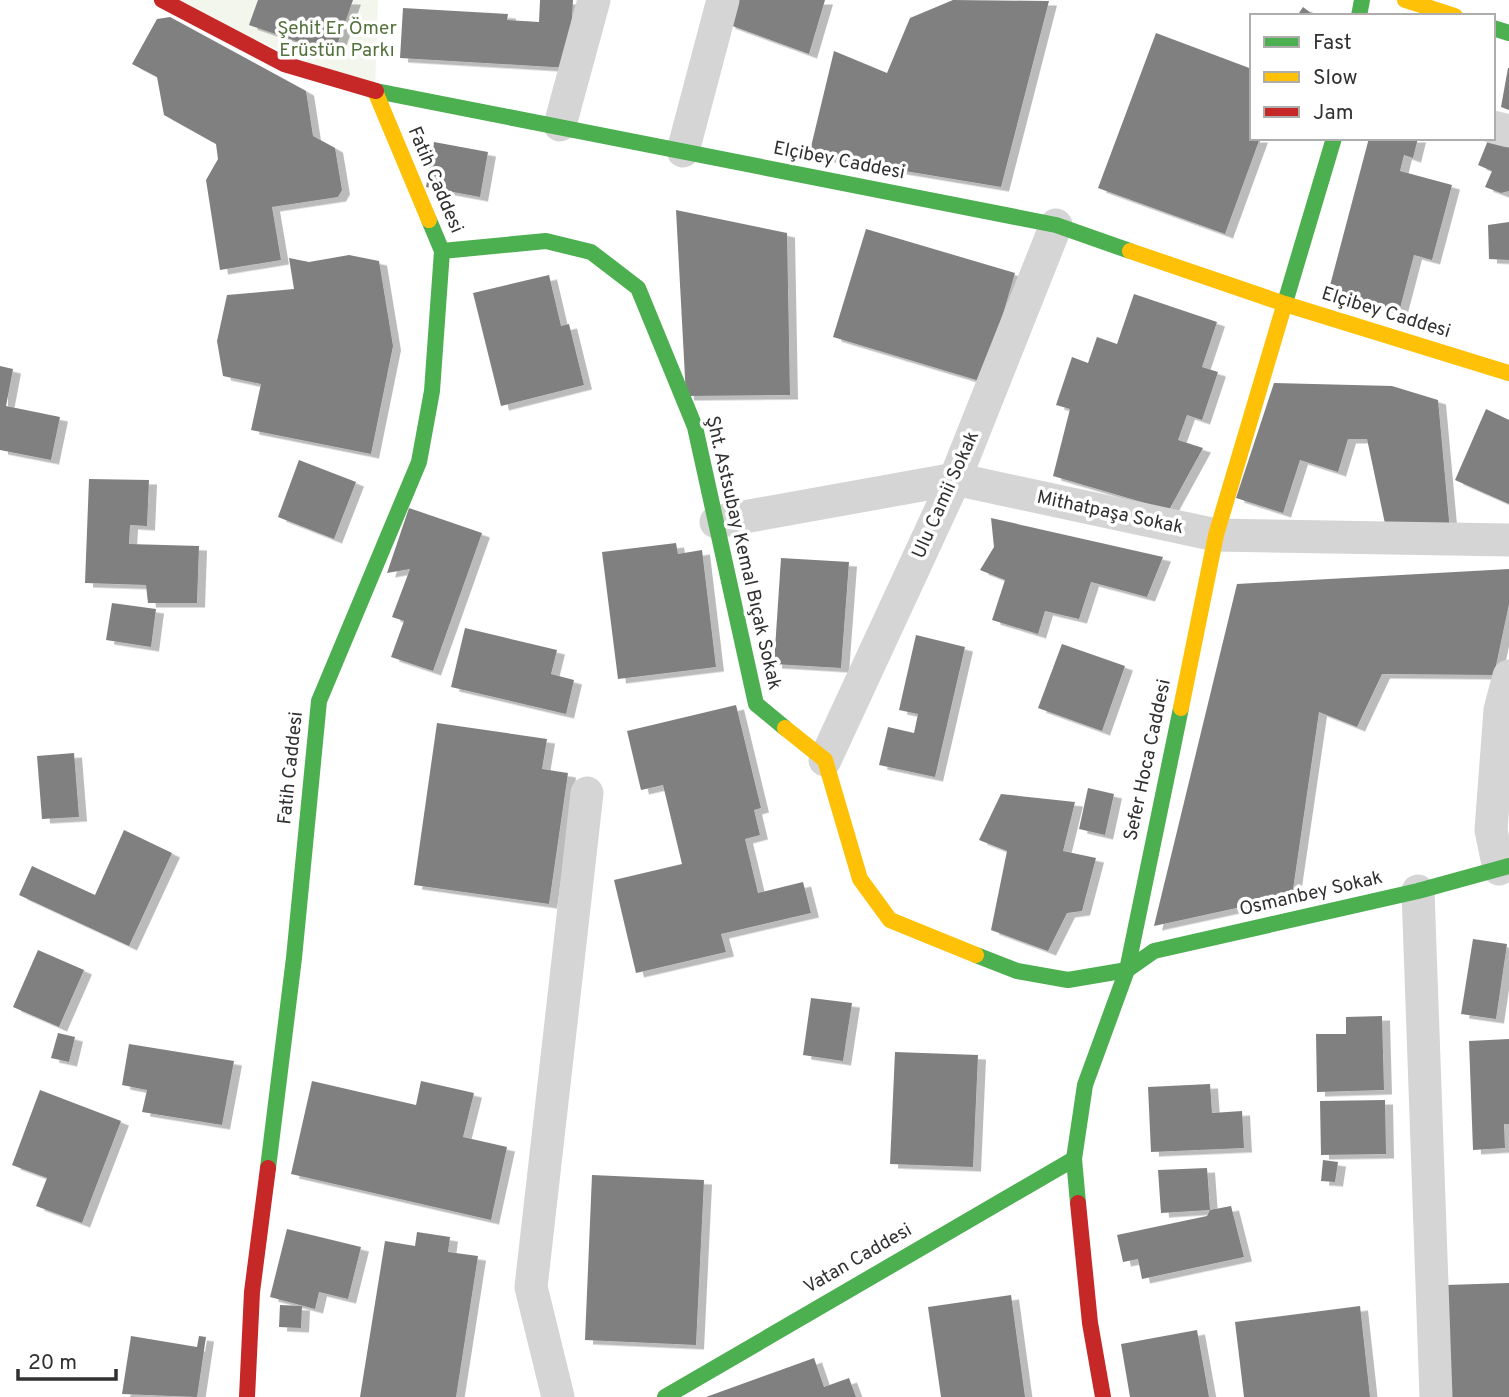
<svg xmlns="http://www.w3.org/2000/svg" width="1509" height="1397" viewBox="0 0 1509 1397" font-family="Overpass,sans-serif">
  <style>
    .green { fill: #f2f6ed }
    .building { fill: #808080; filter: url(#shadow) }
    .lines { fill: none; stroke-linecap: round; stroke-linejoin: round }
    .street { stroke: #d5d5d5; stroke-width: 33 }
    .fast { stroke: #4caf50; stroke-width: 16 }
    .slow { stroke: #ffc107; stroke-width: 16 }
    .jam { stroke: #c62828; stroke-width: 16 }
    .labels { text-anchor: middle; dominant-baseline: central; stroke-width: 7; stroke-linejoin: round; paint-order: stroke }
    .park-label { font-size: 19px; fill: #53713a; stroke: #fff }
    .street-label { font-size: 19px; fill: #313131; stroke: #fff }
  </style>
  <defs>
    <filter id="shadow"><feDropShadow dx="8" dy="4.5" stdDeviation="0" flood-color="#0004"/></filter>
  </defs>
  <rect width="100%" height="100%" fill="#fff"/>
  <polygon class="green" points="162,0 378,0 375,91"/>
  <g class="building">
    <polygon points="258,0 353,0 334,54 249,25"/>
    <polygon points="540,0 573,0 569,68 400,58 403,8 508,14 507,20 539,22"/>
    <polygon points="734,0 825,0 809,54 727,24"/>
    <polygon points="953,0 1049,1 1001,187 809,155 834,51 887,73 910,18"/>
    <polygon points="1303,7 1315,16 1297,16"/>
    <polygon points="170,17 306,91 313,136 335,148 342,190 338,197 272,207 281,260 220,270 206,180 218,159 216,144 164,115 157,77 132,64 157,19"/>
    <polygon points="1156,33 1252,69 1252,138 1260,138 1225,234 1098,188"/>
    <polygon points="1508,68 1509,68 1509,110 1501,107"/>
    <polygon points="1509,135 1509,191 1501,193 1485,187 1492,171 1478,165 1489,138"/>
    <polygon points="1369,138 1418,138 1413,158 1404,155 1400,171 1452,185 1432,260 1414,255 1399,312 1328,293"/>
    <polygon points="434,142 488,152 480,197 426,187"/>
    <polygon points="676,210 787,233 790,395 686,396"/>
    <polygon points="1509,222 1509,260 1489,259 1488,225"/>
    <polygon points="866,229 1015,273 983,382 833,337"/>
    <polygon points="349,255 379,261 393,346 371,454 251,430 261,384 223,376 217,341 227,295 294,289 289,258 309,262"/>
    <polygon points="549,275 561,326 569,324 584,385 501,406 473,293"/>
    <polygon points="1134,294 1217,322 1202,367 1218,372 1202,420 1187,415 1178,440 1203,448 1169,510 1053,476 1070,409 1056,405 1072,357 1088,363 1097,337 1117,344"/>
    <polygon points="0,366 13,369 6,406 60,417 51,460 0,450"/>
    <polygon points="1274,383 1392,386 1438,400 1450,531 1387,533 1367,439 1348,439 1338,472 1300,460 1283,513 1236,498"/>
    <polygon points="1486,409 1509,420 1509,504 1455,480"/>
    <polygon points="299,460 356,482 334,539 278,517"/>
    <polygon points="89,479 149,480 147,526 130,525 129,544 199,546 197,603 148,603 146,585 85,583"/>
    <polygon points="409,508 482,533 433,671 391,657 404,621 392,617 410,569 387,573"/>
    <polygon points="991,518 1163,557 1147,597 1091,582 1079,619 1045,611 1038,634 992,620 1005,580 980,570 994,547"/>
    <polygon points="676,543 678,554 702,550 716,667 618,679 602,552"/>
    <polygon points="781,558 849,562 841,668 774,664"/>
    <polygon points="1509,569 1509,604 1494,675 1382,674 1357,727 1319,712 1292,896 1154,926 1237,584"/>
    <polygon points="112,603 156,609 151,647 106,640"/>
    <polygon points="465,628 557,650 551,674 574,680 566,714 451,687"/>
    <polygon points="916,635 965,647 935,777 879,765 888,727 914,733 918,714 899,710"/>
    <polygon points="1062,644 1125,666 1102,731 1038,708"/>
    <polygon points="736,705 761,808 754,810 760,835 745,839 758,893 803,882 811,913 721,934 726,952 636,973 614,880 682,864 663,785 641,790 627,731"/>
    <polygon points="437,723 547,739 542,769 568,773 549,904 414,885"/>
    <polygon points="74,753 79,817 42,819 37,756"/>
    <polygon points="1088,788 1114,794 1105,835 1079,829"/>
    <polygon points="1001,794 1075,802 1063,851 1096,858 1082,911 1067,913 1048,951 991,930 1007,851 979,840"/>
    <polygon points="124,830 172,853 129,946 19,895 32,866 95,895"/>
    <polygon points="1473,939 1507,944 1496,1019 1461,1014"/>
    <polygon points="38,950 84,970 59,1027 13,1007"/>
    <polygon points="811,998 852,1003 843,1061 803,1055"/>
    <polygon points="1382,1016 1384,1090 1317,1092 1316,1034 1346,1034 1346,1017"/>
    <polygon points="58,1033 75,1037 69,1062 51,1058"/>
    <polygon points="1509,1039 1509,1124 1504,1124 1505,1148 1473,1150 1469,1041"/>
    <polygon points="129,1044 234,1061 222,1125 142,1112 147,1090 122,1085"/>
    <polygon points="895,1052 978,1055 973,1167 890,1164"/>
    <polygon points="312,1081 416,1105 421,1081 474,1093 463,1137 507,1147 491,1220 291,1174"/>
    <polygon points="1210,1084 1212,1113 1242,1111 1244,1148 1151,1152 1148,1087"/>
    <polygon points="40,1090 121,1121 82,1223 36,1206 47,1178 12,1165"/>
    <polygon points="1385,1100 1386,1154 1321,1155 1320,1101"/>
    <polygon points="1323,1160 1338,1162 1335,1182 1321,1181"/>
    <polygon points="1207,1168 1210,1210 1161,1213 1158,1170"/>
    <polygon points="592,1175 704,1180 696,1345 585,1340"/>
    <polygon points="1231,1206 1244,1257 1142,1279 1138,1259 1123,1262 1117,1235 1207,1216 1210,1210"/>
    <polygon points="287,1229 361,1247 348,1299 319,1292 315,1309 270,1297"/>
    <polygon points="417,1232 450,1237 448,1252 478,1256 456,1397 360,1397 385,1241 415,1246"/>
    <polygon points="1509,1283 1509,1397 1449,1397 1446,1285"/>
    <polygon points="1011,1295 1025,1397 941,1397 928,1307"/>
    <polygon points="280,1305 302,1306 301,1328 279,1327"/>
    <polygon points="1360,1306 1370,1397 1244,1397 1235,1322"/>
    <polygon points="1197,1330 1209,1397 1130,1397 1121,1344"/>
    <polygon points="131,1336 197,1347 199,1336 206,1337 197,1397 122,1394"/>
    <polygon points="814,1358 824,1387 849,1378 856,1397 706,1397"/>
  </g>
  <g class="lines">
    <g class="street">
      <polyline points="560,125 594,0"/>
      <polyline points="1493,127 1509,131"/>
      <polyline points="683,151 723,0"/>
      <polyline points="716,522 955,479 1216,535 1509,540"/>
      <polyline points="825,760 955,479 1056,225"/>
      <polyline points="1499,869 1491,830 1500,710 1509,676"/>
      <polyline points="1418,891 1436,1397"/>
      <polyline points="558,1397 531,1287 587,793"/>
    </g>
    <g class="fast">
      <polyline points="1359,16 1362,0"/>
      <polyline points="1493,28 1509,33"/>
      <polyline points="376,91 1056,225 1130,251"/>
      <polyline points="442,251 546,241 591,252 638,288 695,427 756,704 785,728"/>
      <polyline points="1284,306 1334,138"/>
      <polyline points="976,955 1017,971 1068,980 1127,970 1154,951 1418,891 1509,866"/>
      <polyline points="268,1168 294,958 319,701 419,462 432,391 442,251 429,220"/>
      <polyline points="1078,1203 1074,1159 1085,1085 1127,970 1181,708"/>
      <polyline points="665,1397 1074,1159"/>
    </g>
    <g class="slow">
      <polyline points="1405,0 1455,16"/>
      <polyline points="375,91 429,220"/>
      <polyline points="1130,251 1285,304 1509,373"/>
      <polyline points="1181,708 1216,535 1284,306"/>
      <polyline points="785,728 825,760 860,879 890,920 976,955"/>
    </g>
    <g class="jam">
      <polyline points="162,0 284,64 376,91"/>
      <polyline points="1078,1203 1090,1323 1103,1397"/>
      <polyline points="247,1397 252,1292 268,1168"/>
    </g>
  </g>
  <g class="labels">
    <g class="park-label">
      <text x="337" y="29">Şehit Er Ömer<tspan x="337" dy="22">Erüstün Parkı</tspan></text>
    </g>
    <g class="street-label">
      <text transform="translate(839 161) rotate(11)">Elçibey Caddesi</text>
      <text transform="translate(435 180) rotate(67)">Fatih Caddesi</text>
      <text transform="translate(1386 313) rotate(17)">Elçibey Caddesi</text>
      <text transform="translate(946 495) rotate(-66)">Ulu Camii Sokak</text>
      <text transform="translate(1110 513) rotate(12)">Mithatpaşa Sokak</text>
      <text transform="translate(743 553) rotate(77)">Şht. Astsubay Kemal Bıçak Sokak</text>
      <text transform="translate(1148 760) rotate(-78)">Sefer Hoca Caddesi</text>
      <text transform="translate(291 768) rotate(-84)">Fatih Caddesi</text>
      <text transform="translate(1311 894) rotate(-13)">Osmanbey Sokak</text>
      <text transform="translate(858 1259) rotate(-30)">Vatan Caddesi</text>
    </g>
  </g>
  <rect x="1250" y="14" width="245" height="126" fill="#ffffff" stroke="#adadad" stroke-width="2"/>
  <rect x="1264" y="37" width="35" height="10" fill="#4caf50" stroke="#adadad" stroke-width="2"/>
  <text x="1313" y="49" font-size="21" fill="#313131">Fast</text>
  <rect x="1264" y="72" width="35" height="10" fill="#ffc107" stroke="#adadad" stroke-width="2"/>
  <text x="1313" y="84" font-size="21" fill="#313131">Slow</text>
  <rect x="1264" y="107" width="35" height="10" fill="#c62828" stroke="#adadad" stroke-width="2"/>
  <text x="1313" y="119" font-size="21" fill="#313131">Jam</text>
  <path d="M18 1369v10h98v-10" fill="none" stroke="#313131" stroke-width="3.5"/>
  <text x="28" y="1369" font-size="21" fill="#313131" stroke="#ffffff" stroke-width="5" paint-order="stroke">20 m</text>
</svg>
